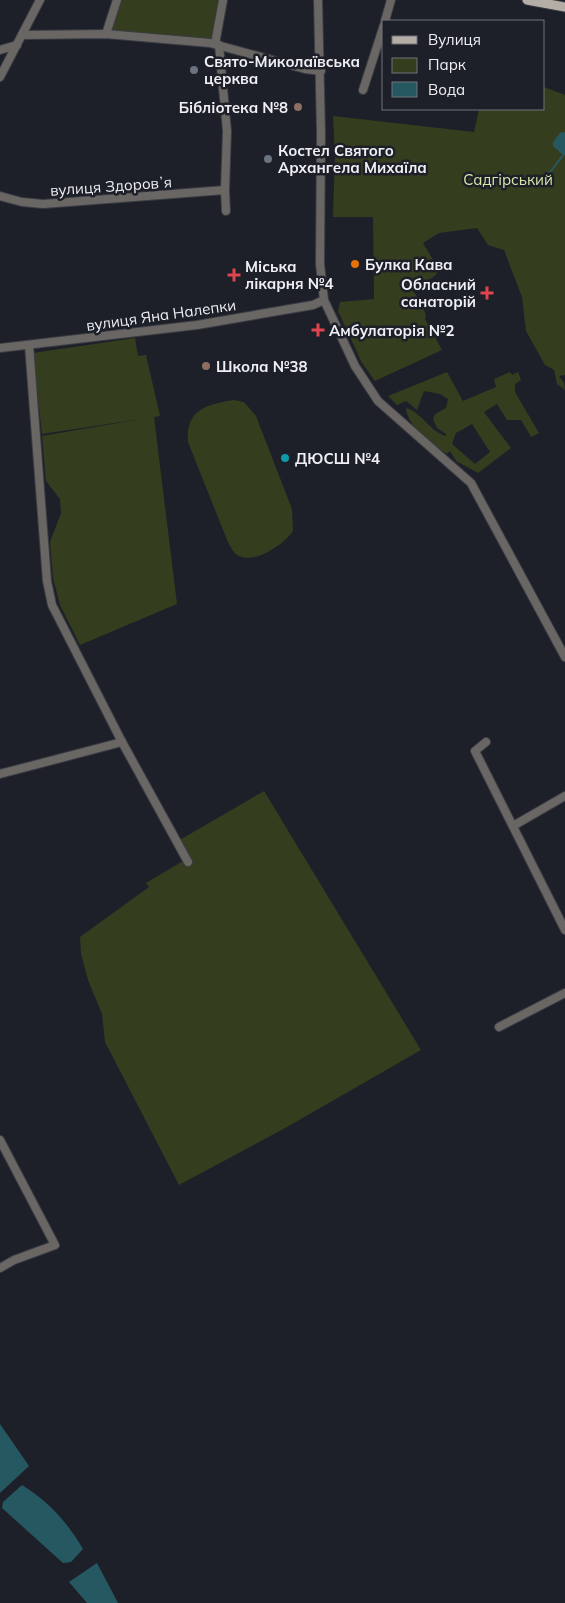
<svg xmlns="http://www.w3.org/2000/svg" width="565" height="1603" viewBox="0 0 565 1603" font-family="Mulish,sans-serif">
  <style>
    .green { fill: #353d1f; fill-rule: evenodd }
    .water { fill: #255860 }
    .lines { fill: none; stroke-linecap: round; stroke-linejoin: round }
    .stream { stroke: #255860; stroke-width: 2 }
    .minor-casing { stroke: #3a3d45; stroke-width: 10 }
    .major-casing { stroke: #3a3d45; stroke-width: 11 }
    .minor { stroke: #6a6663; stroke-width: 8 }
    .major { stroke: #b5aea6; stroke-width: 9 }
    .worship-dot { fill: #6b7280; stroke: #1d2028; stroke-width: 2 }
    .education-dot { fill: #8d6e63; stroke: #1d2028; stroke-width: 2 }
    .food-dot { fill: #e8710a; stroke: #1d2028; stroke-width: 2 }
    .health-dot { fill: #e0444e; stroke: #1d2028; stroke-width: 2 }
    .culture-dot { fill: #0f9aa8; stroke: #1d2028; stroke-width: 2 }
    .labels { text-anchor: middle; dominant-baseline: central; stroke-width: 5; stroke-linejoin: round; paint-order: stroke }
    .poi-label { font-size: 15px; font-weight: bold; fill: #eef0f5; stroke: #1d2028; text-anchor: start }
    .park-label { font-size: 15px; fill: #d5e8a8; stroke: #1d2028 }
    .street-label { font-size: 15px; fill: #eef0f5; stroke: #1d2028 }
  </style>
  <rect width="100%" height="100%" fill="#1d2028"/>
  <g class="green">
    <polygon points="114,0 226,0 219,42 152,34 105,32"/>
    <path d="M544 87 565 95V375L559 376 564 383 565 390 557 384 554 370 545 365 526 331 522 297 504 250 488 245 477 228 439 233 423 243 439 270C434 279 427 281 417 281L411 289 420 300 426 315 425 319 442 350 375 381 362 363 338 311 340 302 374 299 373 217H333L335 156 333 116 474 132 479 109H544Z"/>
    <polygon points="135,338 138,356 146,355 160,416 154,417 177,604 80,645 60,605 53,578 50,542 61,513 60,499 46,481 42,436 141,419 42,434 33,353"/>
    <path d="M447 372 463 401 496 387 494 379 510 372 512 375 518 372 521 380 515 384V392L539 433 531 437 521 420H507L497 404 484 412 511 448 478 473 456 461 450 451 447 454C431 443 408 428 406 408 423 413 430 432 446 436V434L437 428 433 419 435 414 446 408 448 399 440 394 424 391 417 410 406 401 397 405 388 396ZM472 424 490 452 475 464 452 444 456 433Z"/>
    <path d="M234 400 244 402 256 416 292 509 293 531C284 544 256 564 239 556 233 553 230 546 227 540L188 442C185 410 207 404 234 400Z"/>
    <polygon points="264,791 421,1050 287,1127 179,1185 105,1042 102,1014 88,980 81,954 80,937 149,887 146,883 188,858 178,841"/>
  </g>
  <g class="water">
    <polygon points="565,132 565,155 563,155 553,146 553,142 560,133"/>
    <polygon points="0,1424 29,1466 0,1493"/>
    <path d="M22 1485C48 1501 68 1523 83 1549L71 1562 63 1563 2 1508 3 1502Z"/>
    <polygon points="97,1563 118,1603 87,1603 69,1582"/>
  </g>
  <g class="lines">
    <polyline class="stream" points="535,185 551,171 563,155"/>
    <defs>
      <g id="minor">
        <polyline points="318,0 321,133 320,264 324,300 355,366 378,401 471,483 565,657"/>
        <polyline points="385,21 391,0"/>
        <polyline points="106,34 117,0"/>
        <polyline points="22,35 106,34 210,43 305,69 321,71"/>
        <polyline points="215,44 223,0"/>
        <polyline points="219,45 227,131 225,190 226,211"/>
        <polyline points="0,50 17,45"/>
        <polyline points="0,77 40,0"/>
        <polyline points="363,90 384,25"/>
        <polyline points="0,196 22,202 43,204 225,190"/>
        <polyline points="29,345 47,581 52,605 122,742 188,862"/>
        <polyline points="0,348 197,325 313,305 324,300"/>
        <polyline points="486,742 475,751 565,930"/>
        <polyline points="0,774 122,742"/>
        <polyline points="513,826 565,796"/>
        <polyline points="499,1027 565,993"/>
        <polyline points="0,1140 55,1245 14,1260 0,1268"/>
      </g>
      <polyline id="major" points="527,0 565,7"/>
    </defs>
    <use href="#minor" class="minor-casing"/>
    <use href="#major" class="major-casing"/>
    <use href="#minor" class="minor"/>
    <use href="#major" class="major"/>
  </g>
  <g class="worship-dot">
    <circle cx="194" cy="70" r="5"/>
    <circle cx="268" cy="159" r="5"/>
  </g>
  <g class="education-dot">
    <circle cx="298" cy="107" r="5"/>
    <circle cx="206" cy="366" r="5"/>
  </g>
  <circle class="food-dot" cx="355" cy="264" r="5"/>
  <g class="health-dot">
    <path d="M231.5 267.5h5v5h5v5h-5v5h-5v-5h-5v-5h5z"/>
    <path d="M484.5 285.5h5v5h5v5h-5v5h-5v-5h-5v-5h5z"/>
    <path d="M315.5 322.5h5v5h5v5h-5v5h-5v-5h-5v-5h5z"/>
  </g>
  <circle class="culture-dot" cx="285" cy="458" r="5"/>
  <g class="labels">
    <g class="poi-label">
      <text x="204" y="61">Свято-Миколаївська<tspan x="204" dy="17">церква</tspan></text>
      <text x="288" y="107" text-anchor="end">Бібліотека №8</text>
      <text x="278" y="150">Костел Святого<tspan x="278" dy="17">Архангела Михаїла</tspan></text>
      <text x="365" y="264">Булка Кава</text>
      <text x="245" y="266">Міська<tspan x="245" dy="17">лікарня №4</tspan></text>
      <text x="476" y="284" text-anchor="end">Обласний<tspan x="476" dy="17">санаторій</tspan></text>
      <text x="329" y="330">Амбулаторія №2</text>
      <text x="216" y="366">Школа №38</text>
      <text x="295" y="458">ДЮСШ №4</text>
    </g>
    <g class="park-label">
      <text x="508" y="179">Садгірський</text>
    </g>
    <g class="street-label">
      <text transform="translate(111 186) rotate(-4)">вулиця Здоровʼя</text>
      <text transform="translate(161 315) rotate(-8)">вулиця Яна Налепки</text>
    </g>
  </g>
  <rect x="382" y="20" width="162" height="90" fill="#1d2028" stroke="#71737a"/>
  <rect x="392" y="36" width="25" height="8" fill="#b5aea6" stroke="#71737a"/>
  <text x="428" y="45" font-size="15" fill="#eef0f5">Вулиця</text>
  <rect x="392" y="58" width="25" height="15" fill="#353d1f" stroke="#71737a"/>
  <text x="428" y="70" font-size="15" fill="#eef0f5">Парк</text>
  <rect x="392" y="82" width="25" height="15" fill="#255860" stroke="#71737a"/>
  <text x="428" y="95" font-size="15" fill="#eef0f5">Вода</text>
</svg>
